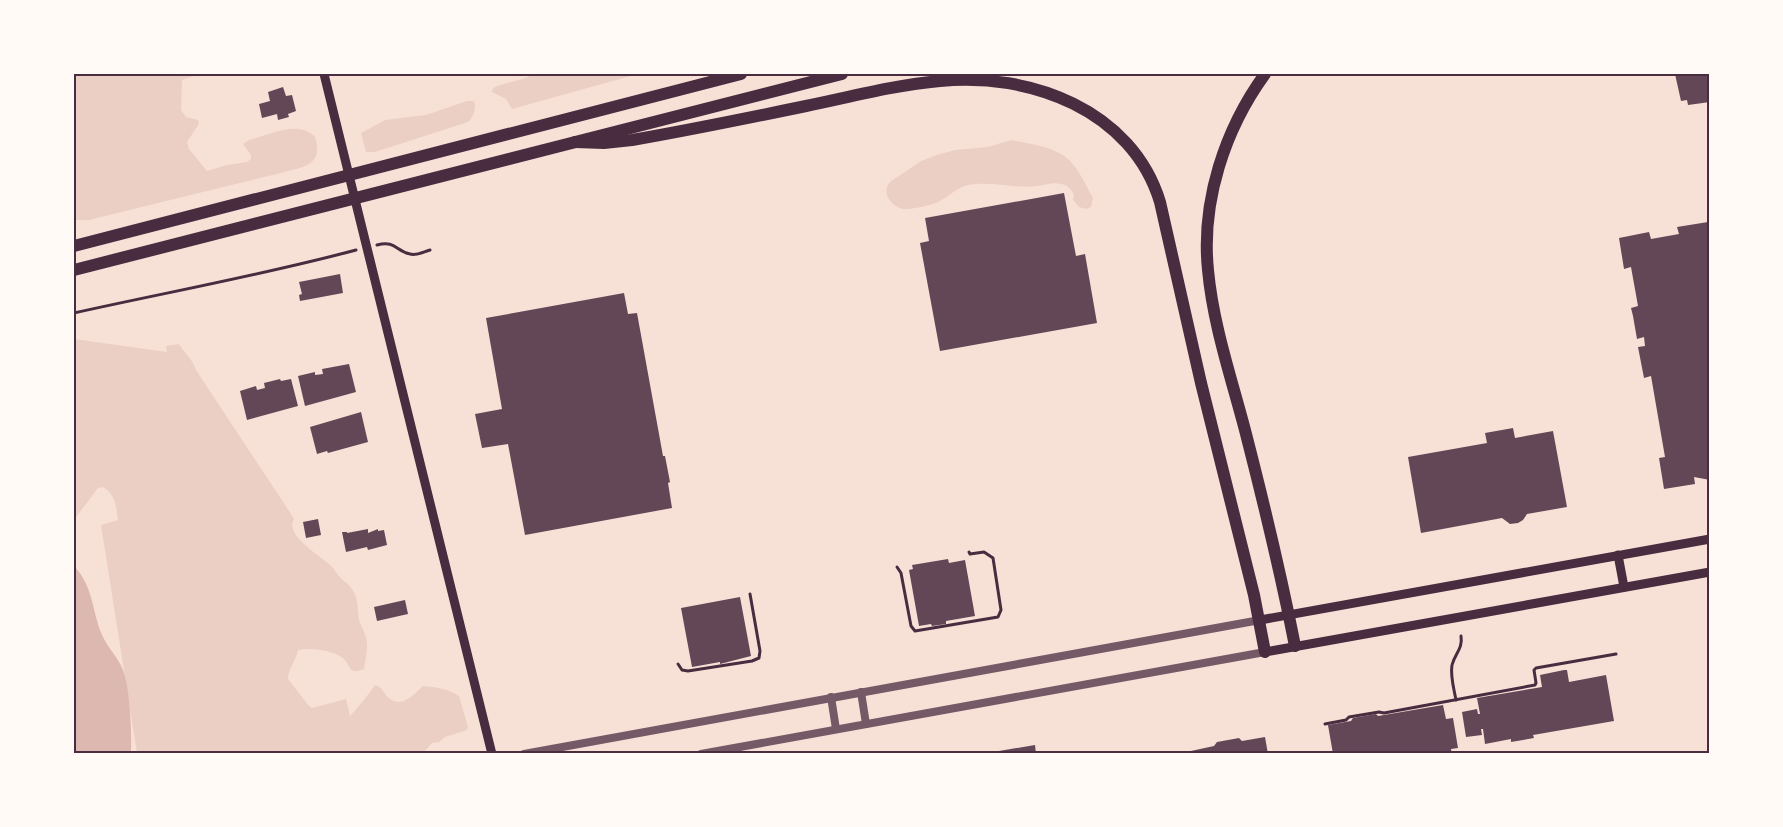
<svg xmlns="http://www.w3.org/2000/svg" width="1783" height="827" viewBox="0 0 1783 827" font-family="'Libre Baskerville',serif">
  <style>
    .green { fill: #ebcfc5 }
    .water { fill: #dcb8b0 }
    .building { fill: #644757 }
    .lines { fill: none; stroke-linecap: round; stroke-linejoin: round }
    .path { stroke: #4a2c40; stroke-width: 3 }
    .tertiary { stroke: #755966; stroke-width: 8 }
    .secondary { stroke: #4a2c40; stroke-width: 9 }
    .motorway { stroke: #4a2c40; stroke-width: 12 }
    .neatline { fill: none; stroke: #4a2c40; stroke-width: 2 }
  </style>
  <rect width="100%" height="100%" fill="#f7e1d7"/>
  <g class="green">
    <path d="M74 74H200L182 80 181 110 186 117 198 120 199 124 187 142 189 149 207 171 227 165 247 162 251 159V155L243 144 249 140C269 135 298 119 315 137 324 166 303 167 281 173L89 220H75L74 219Z"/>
    <path d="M534 74H638L512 109 506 99 492 92 493 88C506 82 521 81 534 74Z"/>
    <path d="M467 101H474C477 108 473 118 468 122L375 152H366L361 133 385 120 426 115Z"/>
    <path d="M1011 140C1030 144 1055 146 1070 161 1080 171 1086 186 1093 198L1091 207 1086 209 1079 207 1073 200 1074 195C1071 189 1068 185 1061 184 1052 182 1046 185 1038 186 1015 189 991 181 968 185 956 188 950 196 940 201 934 205 910 210 903 209 890 206 881 192 890 182L921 161 937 155 955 150 988 147Z"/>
    <path d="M74 339 167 352 166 346 179 344C185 354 192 358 196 370L291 514 294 519C284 535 320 555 330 565 334 568 336 573 339 576 343 581 349 584 352 589 359 599 357 609 359 620 362 628 368 638 367 647 367 652 365 664 364 669 360 670 357 672 354 671 349 670 348 663 345 660 336 650 310 647 298 650 296 661 288 669 288 679L309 706 312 708 346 699 350 716 364 700 375 685C383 687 383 693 389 698 402 709 414 694 423 686 436 687 449 689 459 696L468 727 467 730 445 737 439 742 432 743 423 753H137L101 525 118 520C116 507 116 495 103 487L98 488 74 520Z"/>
  </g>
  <path class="water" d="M74 566C92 585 92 607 100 630 106 647 117 655 123 670 130 688 132 733 131 753H74Z"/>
  <g class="building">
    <polygon points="1675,74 1710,74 1710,102 1688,105 1687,100 1681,101"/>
    <polygon points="283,87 286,96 292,95 296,111 288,114 289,117 278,120 277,114 262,118 259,104 270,101 268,92"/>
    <polygon points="1064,193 1076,256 1085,254 1097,323 940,351 920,243 929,241 925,218"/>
    <polygon points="1708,222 1710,253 1707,254 1710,269 1710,480 1694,477 1695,484 1664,489 1659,458 1665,457 1651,376 1644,378 1638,347 1645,346 1644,337 1637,339 1633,316 1631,308 1638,306 1631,267 1624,269 1619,238 1649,232 1651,239 1679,234 1677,227"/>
    <polygon points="340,274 343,293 300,301 299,295 302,294 299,282"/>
    <polygon points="624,293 628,314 637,313 663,456 665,456 670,482 668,483 672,508 525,535 508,444 482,448 475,414 502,409 486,318"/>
    <polygon points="349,364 356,392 305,406 298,376 315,372 315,375 323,374 322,369"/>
    <polygon points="280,379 281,381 291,379 298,406 247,420 240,391 256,386 257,390 265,388 264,383"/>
    <polygon points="361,412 368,442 328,453 327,451 317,454 310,427"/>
    <polygon points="1513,428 1515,438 1553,431 1567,507 1527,514 1523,520 1518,523 1510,524 1502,518 1421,533 1408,457 1487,443 1485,433"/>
    <polygon points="318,519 321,535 306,538 303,522"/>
    <polygon points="368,529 368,533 378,529 378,531 384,530 387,545 368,550 367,547 346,552 342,532 347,532 347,533"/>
    <polygon points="948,559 949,563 965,560 975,616 946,621 946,624 932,626 931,624 919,626 909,570 913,569 912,565"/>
    <polygon points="740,597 751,656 720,664 720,662 692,667 681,608"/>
    <polygon points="405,600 408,614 377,621 374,607"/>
    <polygon points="1564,670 1567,670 1569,682 1606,675 1614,721 1533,735 1534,738 1511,742 1511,739 1485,744 1483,729 1481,729 1482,735 1466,737 1462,712 1477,709 1478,714 1480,714 1477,698 1542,687 1540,675"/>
    <polygon points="1443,705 1446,719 1453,718 1458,748 1451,749 1452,754 1333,754 1328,725 1351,721 1353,718 1376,714 1378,716"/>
    <polygon points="1265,737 1268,754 1177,754 1214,746 1217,742 1239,738 1242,741"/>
    <polygon points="1035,745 1036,754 993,754 993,752"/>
  </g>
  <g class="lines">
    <g class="path">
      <path d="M377 245C396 240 395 251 410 254 416 256 423 252 430 250"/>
      <path d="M74 313C168 292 263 275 356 250"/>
      <polyline points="897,567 901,573 911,626 915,631 998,617 1001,610 993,558 984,552 970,554 969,552"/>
      <polyline points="678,664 682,670 688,671 752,661 759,658 760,651 750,594"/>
      <path d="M1456 700C1454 689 1450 676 1452 665 1455 653 1463 649 1461 636"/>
      <polyline points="1325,724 1346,720 1349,717 1379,712 1384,713 1535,685 1536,683 1534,670 1536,668 1616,654"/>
    </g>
    <g class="tertiary">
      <polyline points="861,692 866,724"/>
      <polyline points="831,697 836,729"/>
      <polyline points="524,754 1260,620"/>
      <polyline points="701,754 1265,652"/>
    </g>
    <g class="secondary">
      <polyline points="324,74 492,754"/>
      <polyline points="1618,555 1624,587"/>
      <polyline points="1260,620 1710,539"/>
      <polyline points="1265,652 1710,572"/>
    </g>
    <g class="motorway">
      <path d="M1265 74C1225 129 1201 201 1208 270 1213 325 1232 380 1246 434 1264 504 1281 575 1295 646"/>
      <path d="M575 142 604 143 632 140C690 130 748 118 806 106 850 97 895 85 940 81 1030 72 1132 110 1160 202L1201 383 1254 595 1265 652"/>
      <polyline points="74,246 741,74"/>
      <polyline points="74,270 842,74"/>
    </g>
  </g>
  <rect width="1783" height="827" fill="none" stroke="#fffaf5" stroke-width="150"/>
  <rect x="75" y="75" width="1633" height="677" class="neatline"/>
</svg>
